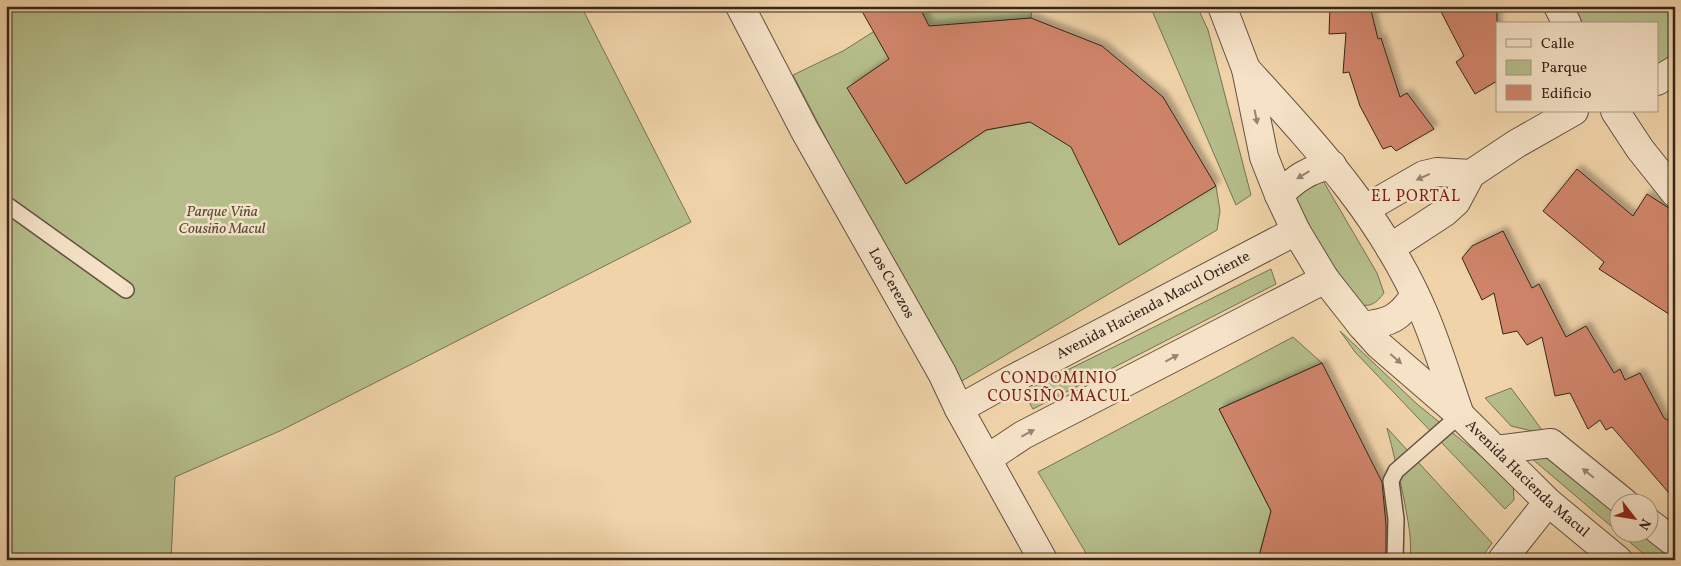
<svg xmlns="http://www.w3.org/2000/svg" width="1681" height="566" viewBox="0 0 1681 566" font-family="Vollkorn,serif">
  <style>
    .green { fill: #b5be8b; stroke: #757254 }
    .building { fill: #cf8469; stroke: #35261e; filter: url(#shadow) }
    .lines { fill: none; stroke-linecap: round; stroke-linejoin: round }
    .service-casing { stroke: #645141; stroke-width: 18 }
    .minor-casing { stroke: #645141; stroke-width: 30 }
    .tertiary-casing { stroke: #645141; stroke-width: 30 }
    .service { stroke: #f5e2c7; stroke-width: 15 }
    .minor { stroke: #f5e2c7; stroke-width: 28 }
    .tertiary { stroke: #f5e2c7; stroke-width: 28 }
    .oneway { fill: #958472 }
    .labels { text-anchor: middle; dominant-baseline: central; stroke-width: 5; stroke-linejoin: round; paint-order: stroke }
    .park-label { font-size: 15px; font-style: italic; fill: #554c39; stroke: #f5e2c7 }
    .street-label { font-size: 15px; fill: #35261e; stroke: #f5e2c7 }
    .neighbourhood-label { font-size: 16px; letter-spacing: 1px; fill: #7a1f14; stroke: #f5e2c7 }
  </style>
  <defs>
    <filter id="shadow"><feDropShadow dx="4.5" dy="-4.5" stdDeviation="2.5" flood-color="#0004"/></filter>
  </defs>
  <rect width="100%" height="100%" fill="#f0d3a9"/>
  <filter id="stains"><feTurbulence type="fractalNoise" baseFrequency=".004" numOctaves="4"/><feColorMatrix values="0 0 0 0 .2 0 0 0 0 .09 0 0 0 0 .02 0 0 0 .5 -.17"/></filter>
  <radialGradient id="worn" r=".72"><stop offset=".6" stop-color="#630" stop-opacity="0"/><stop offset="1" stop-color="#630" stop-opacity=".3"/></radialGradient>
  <g class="green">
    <polygon points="6,6 581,6 691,222 282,430 175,477 171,560 6,560"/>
    <polygon points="884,6 1032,6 1031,18 937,26 848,88 906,184 986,130 1030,122 1216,186 1220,211 1217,230 955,385 793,75 843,51 884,25"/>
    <polygon points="1150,6 1197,6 1208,30 1251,195 1236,205"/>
    <polygon points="1574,6 1675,6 1675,53 1657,65 1657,24 1583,24"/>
    <path d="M1322 179 1377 273 1384 293C1376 303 1371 308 1357 304L1291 199Z"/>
    <polygon points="1271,269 1276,284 1033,409 1023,392"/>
    <polygon points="1340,331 1417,404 1513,482 1514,500 1505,509 1355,352"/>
    <polygon points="1293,337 1322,363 1219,409 1271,511 1258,560 1090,560 1038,472"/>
    <polygon points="1511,388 1545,434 1511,426 1485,398"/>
    <path d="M1387 428 1492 543 1480 560H1410C1412 535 1408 523 1404 499 1399 475 1393 451 1387 428Z"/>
    <polygon points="1557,447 1618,504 1618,532 1530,457"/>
    <polygon points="1620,534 1648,534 1675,543 1675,560 1651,560"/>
  </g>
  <g class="building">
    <polygon points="859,6 919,6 929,26 1031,18 1102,46 1163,97 1216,186 1119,245 1071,147 1030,122 986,130 906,184 847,88 889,59"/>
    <polygon points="1330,6 1370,6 1378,39 1381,38 1400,97 1407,93 1434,129 1396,151 1391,146 1383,149 1360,106 1349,72 1343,73 1346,33 1329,34"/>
    <polygon points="1438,6 1497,6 1497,81 1475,94 1456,62 1464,56"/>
    <polygon points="1577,169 1633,216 1647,194 1675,212 1675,318 1599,269 1604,262 1543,211"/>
    <polygon points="1503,231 1532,288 1539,284 1566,337 1586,326 1614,373 1620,369 1625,380 1640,373 1664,418 1675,424 1675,500 1612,427 1606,430 1600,420 1588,429 1570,393 1555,396 1542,337 1527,345 1517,331 1503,334 1494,293 1482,300 1462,258 1472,246"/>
    <polygon points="1322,363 1382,482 1386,525 1386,555 1384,560 1258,560 1271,511 1219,409"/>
  </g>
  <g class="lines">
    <defs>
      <g id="service">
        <polyline points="6,204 126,290"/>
        <polyline points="1395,560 1396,519 1391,481 1396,471 1460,415"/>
      </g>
      <g id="minor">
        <path id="s1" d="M1222 6 1246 69 1264 157 1279 195 1296 231 1325 279 1362 326 1379 345 1460 415 1548 502 1618 560"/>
        <polyline points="1558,6 1567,24"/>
        <path d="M1246 69C1316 146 1383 217 1424 314 1438 347 1448 381 1460 415"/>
        <polyline points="1657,81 1675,70"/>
        <polyline points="1615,111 1640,149 1675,193"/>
        <path d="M1279 195C1295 179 1309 169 1332 165"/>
        <polyline points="1365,209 1424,175 1437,172 1471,174"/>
        <polyline points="1390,248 1445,212 1456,202 1471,174 1516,144 1574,111"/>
        <path d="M1362 326C1390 323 1400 318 1415 295"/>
        <path id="s2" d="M959 409 1009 381 1296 231"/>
        <polyline points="1496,450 1551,443 1626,504"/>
        <polyline points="987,459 1023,435 1325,279"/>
        <polyline points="1648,522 1675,543"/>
        <polyline points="1502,560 1548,502"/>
      </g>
      <g id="tertiary">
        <path id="s3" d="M740 6 805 131 942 373 959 409 1043 560"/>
      </g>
    </defs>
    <use href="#service" class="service-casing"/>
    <use href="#minor" class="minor-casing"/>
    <use href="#tertiary" class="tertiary-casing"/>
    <use href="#service" class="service"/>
    <use href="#minor" class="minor"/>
    <use href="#tertiary" class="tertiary"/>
  </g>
  <defs><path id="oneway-solid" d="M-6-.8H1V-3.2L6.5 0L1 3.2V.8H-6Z" transform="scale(1.25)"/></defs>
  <g class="oneway">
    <use href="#oneway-solid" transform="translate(1256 117) rotate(79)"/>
    <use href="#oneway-solid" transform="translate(1303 175) rotate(149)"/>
    <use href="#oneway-solid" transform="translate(1423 177) rotate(156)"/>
    <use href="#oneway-solid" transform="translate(1172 358) rotate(-28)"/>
    <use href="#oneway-solid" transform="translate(1396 359) rotate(41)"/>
    <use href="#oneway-solid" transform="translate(1028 433) rotate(-28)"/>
    <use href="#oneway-solid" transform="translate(1588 473) rotate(-141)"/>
  </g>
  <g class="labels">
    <g class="park-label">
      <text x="222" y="212">Parque Viña<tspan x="222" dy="17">Cousiño Macul</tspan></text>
    </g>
    <g class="street-label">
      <text stroke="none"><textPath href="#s3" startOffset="316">Los Cerezos</textPath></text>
      <text stroke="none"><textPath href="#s2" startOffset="220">Avenida Hacienda Macul Oriente</textPath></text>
      <text stroke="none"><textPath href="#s1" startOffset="579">Avenida Hacienda Macul</textPath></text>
    </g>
    <g class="neighbourhood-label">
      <text x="1416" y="197">EL PORTAL</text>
      <text x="1059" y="379">CONDOMINIO<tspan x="1059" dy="18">COUSIÑO MACUL</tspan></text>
    </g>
  </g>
  <rect width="1681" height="566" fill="none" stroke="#f0d3a9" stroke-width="25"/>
  <rect x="8" y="8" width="1666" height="551" fill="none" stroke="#35261e" stroke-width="2.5"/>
  <rect x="12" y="12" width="1656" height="541" fill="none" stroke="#35261e"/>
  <rect x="1496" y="22" width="162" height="90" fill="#f5e2c7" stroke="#a89783"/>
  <rect x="1506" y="39" width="25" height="8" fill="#f5e2c7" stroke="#a89783"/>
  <text x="1541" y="48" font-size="15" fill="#35261e">Calle</text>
  <rect x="1506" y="60" width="25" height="15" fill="#b5be8b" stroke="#a89783"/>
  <text x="1541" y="72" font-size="15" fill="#35261e">Parque</text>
  <rect x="1506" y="85" width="25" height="15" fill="#cf8469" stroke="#a89783"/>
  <text x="1541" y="98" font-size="15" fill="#35261e">Edificio</text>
  <g transform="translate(1634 518) rotate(121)"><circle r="24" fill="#f5e2c7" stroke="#a89783"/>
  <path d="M0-4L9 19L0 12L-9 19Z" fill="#8f2418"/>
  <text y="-8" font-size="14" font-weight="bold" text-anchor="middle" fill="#35261e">N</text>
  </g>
  <rect width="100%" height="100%" filter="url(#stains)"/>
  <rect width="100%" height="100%" fill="url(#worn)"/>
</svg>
